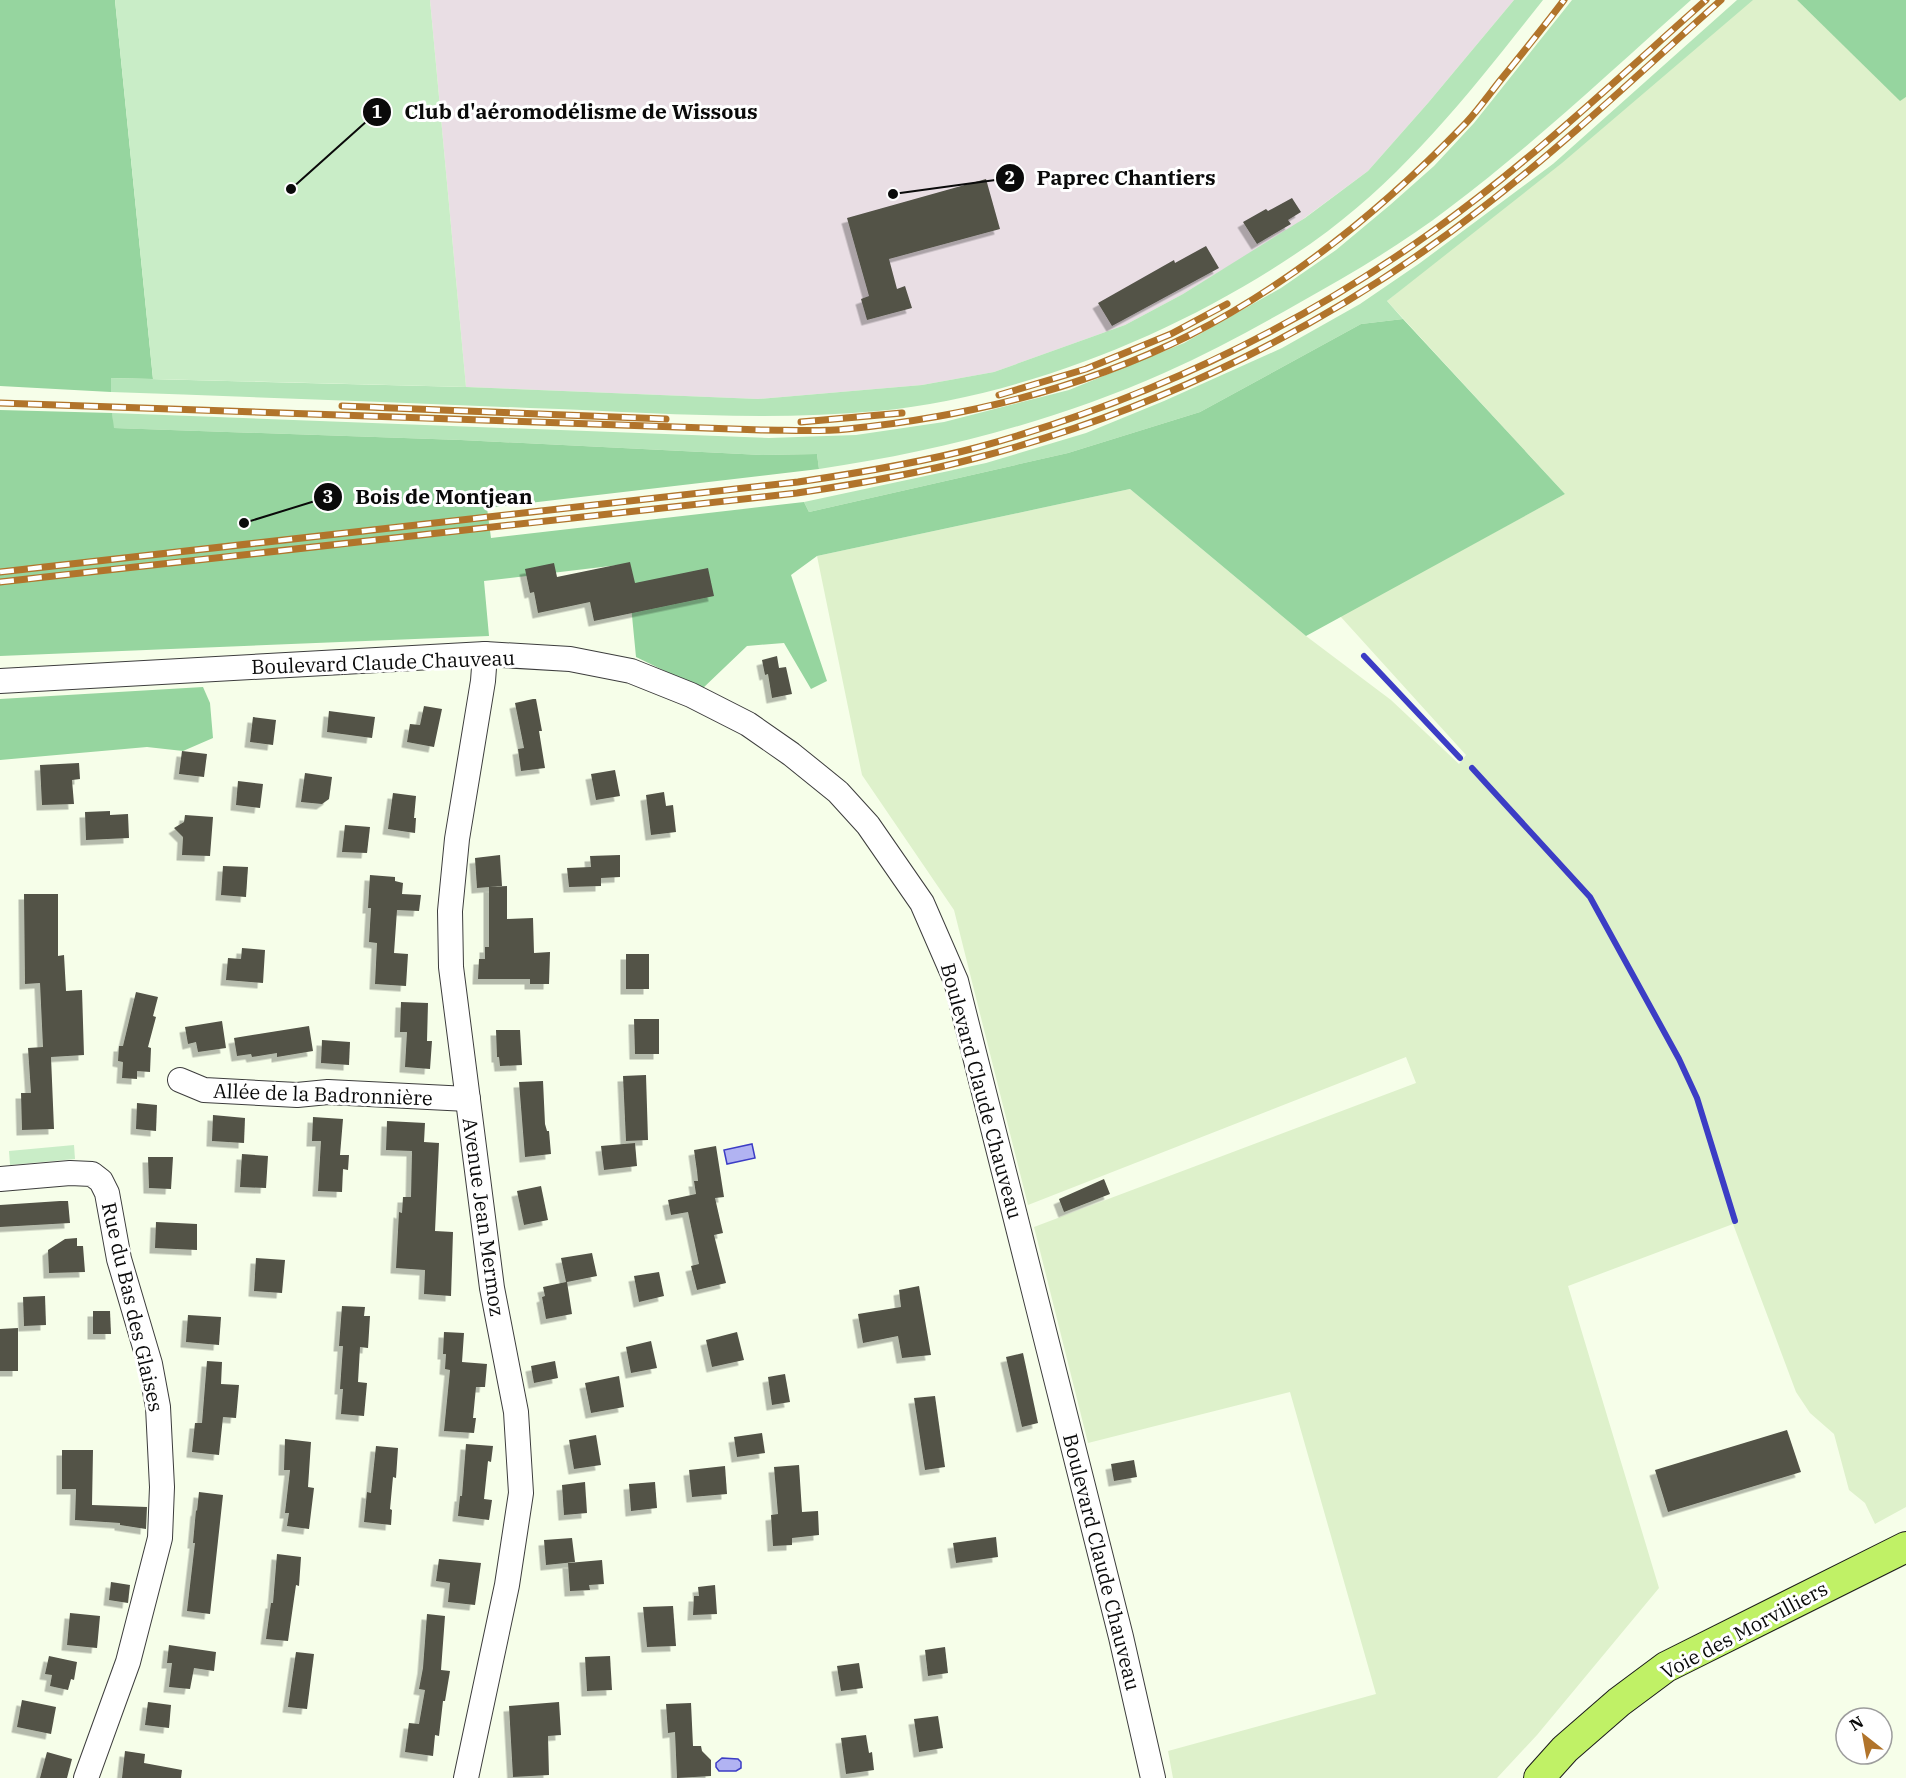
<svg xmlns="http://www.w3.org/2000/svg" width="1906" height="1778" viewBox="0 0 1906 1778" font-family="'IBM Plex Serif',serif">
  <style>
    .industrial { fill: #e9dee4 }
    .farmland { fill: #def1cb }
    .green { fill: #b5e5b9 }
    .forest { fill: #96d59f }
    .pitch { fill: #c9edc7 }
    .water { fill: #b1b3f2; stroke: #3c3dc5; stroke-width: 1.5 }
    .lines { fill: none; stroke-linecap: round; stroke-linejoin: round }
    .stream { stroke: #3c3dc5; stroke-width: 6 }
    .building { fill: #525247; filter: url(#shadow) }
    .minor-casing { stroke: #3d3d3d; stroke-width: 26 }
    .major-casing { stroke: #1b1b1b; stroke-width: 32 }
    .minor { stroke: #fff; stroke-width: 24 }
    .major { stroke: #c0f166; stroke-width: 30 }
    .rail-casing { stroke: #b1742b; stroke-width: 7 }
    .rail { stroke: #fff; stroke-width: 4.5; stroke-dasharray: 14; stroke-linecap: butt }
    .labels { text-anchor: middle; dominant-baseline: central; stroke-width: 6; stroke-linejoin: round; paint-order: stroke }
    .street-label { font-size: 20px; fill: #0a0a0a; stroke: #fff }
    .leader { fill: none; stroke: #0a0a0a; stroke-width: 2 }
    .callout-dot { fill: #0a0a0a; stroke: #fff; stroke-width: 2 }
    .mark-label { font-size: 18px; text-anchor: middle; font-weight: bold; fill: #fff }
    .callout-label { font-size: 21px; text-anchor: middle; font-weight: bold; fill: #0a0a0a; stroke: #fff; stroke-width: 6; stroke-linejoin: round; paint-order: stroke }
  </style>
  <defs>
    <filter id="shadow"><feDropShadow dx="-5.5" dy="5.5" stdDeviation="0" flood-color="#0004"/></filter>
  </defs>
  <rect width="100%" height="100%" fill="#f6fee9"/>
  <polygon class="industrial" points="430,0 1514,0 1428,103 1368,171 1291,228 1183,294 1125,325 994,372 922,385 758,399 466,387"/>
  <polygon class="farmland" points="1752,0 1797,0 1900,100 1906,97 1906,1507 1875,1524 1865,1503 1849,1490 1834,1434 1810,1413 1796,1392 1733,1224 1568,1286 1659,1588 1537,1735 1497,1778 1173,1778 1168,1751 1376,1694 1290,1392 1088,1443 1034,1227 1416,1083 1406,1057 1028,1205 954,910 862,775 817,556 1130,489 1306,636 1391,700 1459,764 1466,755 1340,616 1565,494 1387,301"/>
  <g class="green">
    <path d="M1514 0H1543C1478 82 1413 167 1328 231 1204 323 1032 396 878 411 763 422 645 412 530 408 391 402 251 397 111 392L110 378 466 387 758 399 922 385 994 372 1125 325 1183 294 1305 218 1368 171 1428 103Z"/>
    <path d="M1572 0H1691C1612 70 1534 144 1449 208 1402 244 1351 274 1299 303 1255 328 1211 352 1164 373 1056 421 936 452 819 469L817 454 762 455 461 440 113 428 112 413 769 438 856 435 944 422 1069 390 1184 343 1281 288 1336 250 1390 205 1434 166 1474 123Z"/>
    <polygon points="1737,0 1753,0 1562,163 1387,301 1403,319 1361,324 1200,412 1068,453 809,512 804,502 986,463 1086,433 1164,401 1282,348 1360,304 1420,263 1553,164"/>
  </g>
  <g class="forest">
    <polygon points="0,0 115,0 153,379 111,378 111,392 0,386"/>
    <polygon points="1797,0 1906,0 1906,97 1900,101"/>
    <polygon points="1403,319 1565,494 1306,636 1130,489 817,556 791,575 827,681 811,689 784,643 747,646 702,689 636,657 627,564 484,581 489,636 0,656 0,410 112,413 114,428 461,440 762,455 817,454 819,469 487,508 491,538 804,502 809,512 1068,453 1200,412 1361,324"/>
    <polygon points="203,687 210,703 213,738 183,751 147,747 0,760 0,699"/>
  </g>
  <g class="pitch">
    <polygon points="115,0 430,0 466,387 153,379"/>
    <polygon points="74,1145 75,1159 10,1165 9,1151"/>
  </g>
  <g class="water">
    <polygon points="752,1144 755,1158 727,1164 724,1150"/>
    <polygon points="722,1758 738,1759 741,1762 741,1768 736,1771 719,1771 716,1767 716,1763"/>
  </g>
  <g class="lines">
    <g class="stream">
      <polyline points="1364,656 1460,758"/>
      <polyline points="1472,768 1590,897 1679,1059 1697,1098 1735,1221"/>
    </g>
  </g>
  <g class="building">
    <polygon points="986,179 1000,229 889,259 897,289 905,286 912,308 867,320 861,299 869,296 847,218"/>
    <polygon points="1292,198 1301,212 1288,220 1291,224 1257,244 1243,222 1266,209 1268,211"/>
    <polygon points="1206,246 1219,268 1112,326 1098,303 1174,260 1175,263"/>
    <polygon points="630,562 635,583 708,568 714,596 594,621 590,602 538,613 534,592 530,593 525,569 554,563 557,577"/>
    <polygon points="777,656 779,668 786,667 792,694 772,698 768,674 765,675 762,660"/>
    <polygon points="533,699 536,699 542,731 539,731 545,768 521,771 518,749 524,748 515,703"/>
    <polygon points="424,706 442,709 434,747 407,742 410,724 420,725"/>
    <polygon points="329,711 375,717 372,738 327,732"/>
    <polygon points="253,717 276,720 273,745 250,742"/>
    <polygon points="182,751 207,754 204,777 179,774"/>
    <polygon points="79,763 80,779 72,780 74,804 42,805 40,765"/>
    <polygon points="615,770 620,796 596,800 591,774"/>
    <polygon points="305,773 332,777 329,799 322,804 301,802"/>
    <polygon points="238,781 263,784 260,808 236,805"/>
    <polygon points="664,792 666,806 673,805 676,832 651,835 646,795"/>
    <polygon points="393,793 416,796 414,818 416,818 415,833 388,829"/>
    <polygon points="110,811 110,815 128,814 129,838 86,840 85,812"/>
    <polygon points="185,815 213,817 210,856 182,855 183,837 174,828 184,822"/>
    <polygon points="345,825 370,827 367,853 342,852"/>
    <polygon points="500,855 502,886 477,888 475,858"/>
    <polygon points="620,855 620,877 601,878 601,886 569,887 567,868 591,867 590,856"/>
    <polygon points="223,866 248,867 246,897 221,895"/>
    <polygon points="370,875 395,877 395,881 403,883 402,894 421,895 419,911 397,910 394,953 408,954 406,986 375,984 377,943 369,942 371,908 368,908"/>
    <polygon points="507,886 507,919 533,918 534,953 550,952 549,984 530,984 530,979 478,979 479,959 485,959 485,947 489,947 489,887"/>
    <polygon points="24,894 58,894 58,956 64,955 66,991 82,990 84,1055 51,1057 54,1129 22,1130 21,1093 31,1093 28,1048 43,1047 40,983 25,984"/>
    <polygon points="242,948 265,950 263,983 226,980 228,958 241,959"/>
    <rect x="626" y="954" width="23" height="35"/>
    <polygon points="136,992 158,997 153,1016 156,1017 148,1047 151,1048 150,1072 137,1071 137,1079 122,1078 123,1062 118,1061 119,1046 123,1046"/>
    <polygon points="401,1002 428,1003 427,1041 432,1041 430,1069 405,1067 407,1032 400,1032"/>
    <polygon points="634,1019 659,1019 659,1054 635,1054"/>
    <polygon points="222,1021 226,1048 198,1052 196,1042 188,1044 185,1027"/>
    <polygon points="309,1026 313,1051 277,1057 277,1053 252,1057 251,1054 237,1056 234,1038"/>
    <polygon points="496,1030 520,1030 522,1065 500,1066 499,1057 497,1057"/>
    <polygon points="322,1040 350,1042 349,1065 321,1063"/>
    <polygon points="646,1075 648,1140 626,1141 623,1076"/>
    <polygon points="543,1081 545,1124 547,1131 549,1131 551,1154 525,1157 519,1082"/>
    <polygon points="137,1103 157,1105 156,1131 136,1129"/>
    <polygon points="213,1115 245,1118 244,1143 212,1141"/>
    <polygon points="313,1117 343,1119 340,1155 349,1155 348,1170 343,1169 342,1192 318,1191 321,1141 312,1141"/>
    <polygon points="387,1121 425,1123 424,1142 439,1143 435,1231 453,1232 451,1296 424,1294 425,1270 396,1268 399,1212 402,1213 403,1197 411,1197 412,1151 386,1150"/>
    <polygon points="635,1143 637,1166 604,1170 601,1146"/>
    <polygon points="716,1146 724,1197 715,1198 723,1233 714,1235 726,1283 697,1290 691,1266 699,1264 688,1212 671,1215 668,1200 696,1194 694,1181 698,1181 697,1171 694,1150"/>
    <polygon points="242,1154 268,1156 266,1188 240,1187"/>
    <polygon points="148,1157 173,1157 171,1189 149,1188"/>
    <polygon points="1104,1179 1110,1194 1064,1212 1059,1199"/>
    <polygon points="541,1186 548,1220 524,1225 517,1191"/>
    <polygon points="60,1201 68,1201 70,1223 0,1227 0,1205"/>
    <polygon points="156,1222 197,1224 197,1250 155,1248"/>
    <polygon points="77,1238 77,1246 83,1246 85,1272 49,1273 48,1250 65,1239"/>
    <polygon points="592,1253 597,1276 567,1282 572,1314 546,1319 542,1297 545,1296 543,1287 566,1282 561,1258"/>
    <polygon points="256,1258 285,1260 282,1293 254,1291"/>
    <polygon points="659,1272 664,1296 639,1302 634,1276"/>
    <polygon points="919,1286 931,1355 902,1358 898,1336 863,1343 858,1314 901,1307 899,1290"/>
    <polygon points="45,1296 46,1325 24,1326 23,1297"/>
    <polygon points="342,1306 365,1307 364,1316 370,1316 368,1348 360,1347 358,1382 367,1383 364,1416 341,1414 343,1389 340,1389 343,1346 339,1346"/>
    <polygon points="93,1311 110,1311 111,1334 93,1334"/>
    <polygon points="188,1315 221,1317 219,1345 186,1342"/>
    <polygon points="18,1328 18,1371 0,1371 0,1329"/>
    <polygon points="444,1332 464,1333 462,1362 487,1364 485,1387 476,1387 473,1418 476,1418 474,1433 444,1431 450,1370 445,1369 446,1354 443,1354"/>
    <polygon points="737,1332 744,1360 712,1367 706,1340"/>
    <polygon points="651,1341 657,1368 631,1373 626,1347"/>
    <polygon points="1023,1353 1038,1423 1022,1427 1006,1357"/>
    <polygon points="207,1361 222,1362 221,1384 239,1385 236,1418 223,1417 219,1455 192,1452 195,1423 202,1423"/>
    <polygon points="555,1361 558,1378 534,1383 531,1366"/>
    <polygon points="785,1374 790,1402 772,1405 768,1377"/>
    <polygon points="619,1376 624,1407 591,1413 585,1383"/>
    <polygon points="935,1396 945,1467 925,1470 914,1398"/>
    <polygon points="1787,1430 1801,1472 1668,1512 1655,1470"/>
    <polygon points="762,1433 765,1453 737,1457 734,1437"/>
    <polygon points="596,1435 601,1465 574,1469 569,1440"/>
    <polygon points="285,1439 311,1442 308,1487 314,1488 309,1529 287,1526 289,1513 285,1513 290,1470 284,1470"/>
    <polygon points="466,1444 493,1446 491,1462 488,1461 484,1499 492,1500 489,1520 458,1516 460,1496 462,1496"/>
    <polygon points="376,1446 398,1448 396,1478 393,1477 390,1509 392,1510 391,1525 364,1522 367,1492 371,1493"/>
    <polygon points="62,1450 93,1450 92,1505 147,1507 146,1529 120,1525 120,1523 75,1520 76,1489 62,1489"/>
    <polygon points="1134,1460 1137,1477 1114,1481 1111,1464"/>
    <polygon points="799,1465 802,1512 818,1511 819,1535 792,1538 792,1545 773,1546 771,1515 778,1514 774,1467"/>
    <polygon points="725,1466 727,1494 692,1497 689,1470"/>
    <polygon points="585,1482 587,1513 564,1515 562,1485"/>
    <polygon points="655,1482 657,1508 631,1511 629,1484"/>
    <polygon points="199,1492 223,1495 210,1614 187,1611 195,1543 193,1543 196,1510 197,1511"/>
    <polygon points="996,1537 998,1557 956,1563 953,1543"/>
    <polygon points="572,1538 575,1562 546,1565 544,1540"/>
    <polygon points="277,1554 301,1557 299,1586 296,1585 288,1641 266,1639 271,1603 273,1603"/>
    <polygon points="439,1559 481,1563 475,1605 448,1602 450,1583 436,1581"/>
    <polygon points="602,1560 604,1584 589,1585 590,1590 570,1591 568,1563"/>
    <polygon points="111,1582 130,1585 128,1603 109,1600"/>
    <polygon points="715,1585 717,1614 693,1615 694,1596 699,1596 698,1587"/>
    <polygon points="673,1606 676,1646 647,1647 643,1607"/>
    <polygon points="70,1613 100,1616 97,1648 67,1645"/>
    <polygon points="427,1614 445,1616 441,1670 450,1671 445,1701 443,1701 439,1736 435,1735 433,1756 405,1752 409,1723 419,1724 425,1690 419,1689 423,1668"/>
    <polygon points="169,1645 216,1652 214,1671 194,1668 190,1689 169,1687 172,1663 167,1663"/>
    <polygon points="945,1647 948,1673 928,1676 925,1650"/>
    <polygon points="296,1652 314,1654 307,1709 288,1707"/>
    <polygon points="49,1656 77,1662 74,1680 71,1679 68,1690 50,1686 52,1675 45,1674"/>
    <polygon points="610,1656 612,1690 587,1691 585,1657"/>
    <polygon points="859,1663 863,1688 841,1691 837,1666"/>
    <polygon points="22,1700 56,1707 51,1734 17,1727"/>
    <polygon points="148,1702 171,1705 169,1728 145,1725"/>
    <polygon points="559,1702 561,1735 548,1736 549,1775 513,1777 509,1706"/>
    <polygon points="691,1703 693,1746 701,1746 702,1751 711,1760 711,1776 677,1778 675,1732 668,1733 666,1704"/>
    <polygon points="938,1716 943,1748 919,1752 914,1719"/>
    <polygon points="866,1735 869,1753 872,1752 874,1770 846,1774 841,1738"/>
    <polygon points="125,1751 145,1754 144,1763 182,1770 181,1778 122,1778"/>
    <polygon points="47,1752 72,1759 67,1778 40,1778"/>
  </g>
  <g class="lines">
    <defs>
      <g id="minor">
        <polyline points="0,681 485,654 570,659 631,671 691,695 748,724 791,754 838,792 868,825 922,903 956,981 1121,1637 1153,1778"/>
        <polyline points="180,1080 204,1090 297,1095 328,1092 468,1099"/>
        <polyline points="0,1179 70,1173 92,1174 101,1181 107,1193 119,1259 150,1364 158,1407 162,1487 160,1538 128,1662 86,1778"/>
        <polyline points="466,1778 507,1585 521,1493 516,1412 492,1288 451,967 450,911 457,839 483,681 485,654"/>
      </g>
      <polyline id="major" points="1539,1778 1565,1749 1619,1702 1666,1667 1906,1547"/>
    </defs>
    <use href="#minor" class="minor-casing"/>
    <use href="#major" class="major-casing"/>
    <use href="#minor" class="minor"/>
    <use href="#major" class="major"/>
    <defs>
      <g id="rail">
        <polyline points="999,395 1086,369 1171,334 1227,304"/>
        <path d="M0 403 761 430C789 430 819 432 847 429 965 417 1084 388 1190 335 1294 282 1385 207 1466 123 1478 110 1488 96 1499 82 1521 55 1543 28 1564 0"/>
        <polyline points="342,406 666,419"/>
        <polyline points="801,422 902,413"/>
        <path d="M0 572 798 482C859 473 919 463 979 447 1141 402 1296 329 1433 231 1530 162 1617 79 1706 0"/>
        <path d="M0 582 797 493C857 484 917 474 976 458 1159 410 1334 324 1482 208 1566 143 1643 70 1721 0"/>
      </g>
    </defs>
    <use href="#rail" class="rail-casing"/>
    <use href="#rail" class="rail"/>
  </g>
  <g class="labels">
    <g class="street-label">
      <text transform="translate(383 662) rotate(-2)">Boulevard Claude Chauveau</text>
      <text transform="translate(982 1091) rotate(75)">Boulevard Claude Chauveau</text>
      <text transform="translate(323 1094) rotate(2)">Allée de la Badronnière</text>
      <text transform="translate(484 1217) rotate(82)">Avenue Jean Mermoz</text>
      <text transform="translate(133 1307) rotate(77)">Rue du Bas des Glaises</text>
      <text transform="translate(1102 1562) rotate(76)">Boulevard Claude Chauveau</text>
      <text transform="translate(1744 1630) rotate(-28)">Voie des Morvilliers</text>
    </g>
  </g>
  <path class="leader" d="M291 189L377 112M893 194L1010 178M244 523L328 497"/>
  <g class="callout-dot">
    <circle cx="291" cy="189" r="6"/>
    <circle cx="893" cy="194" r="6"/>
    <circle cx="244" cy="523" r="6"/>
    <circle cx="377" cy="112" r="15"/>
    <circle cx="1010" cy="178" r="15"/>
    <circle cx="328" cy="497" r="15"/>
  </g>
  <g class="mark-label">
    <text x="377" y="118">1</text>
    <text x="1010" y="184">2</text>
    <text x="328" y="503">3</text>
  </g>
  <g class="callout-label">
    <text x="581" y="119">Club d'aéromodélisme de Wissous</text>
    <text x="1126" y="185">Paprec Chantiers</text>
    <text x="444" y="504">Bois de Montjean</text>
  </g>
  <g transform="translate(1864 1736) rotate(329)"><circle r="28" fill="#ffffff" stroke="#9d9d9d" stroke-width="1.5"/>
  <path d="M0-4.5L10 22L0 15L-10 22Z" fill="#b1742b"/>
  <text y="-9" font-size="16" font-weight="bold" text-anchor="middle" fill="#0a0a0a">N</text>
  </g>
</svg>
